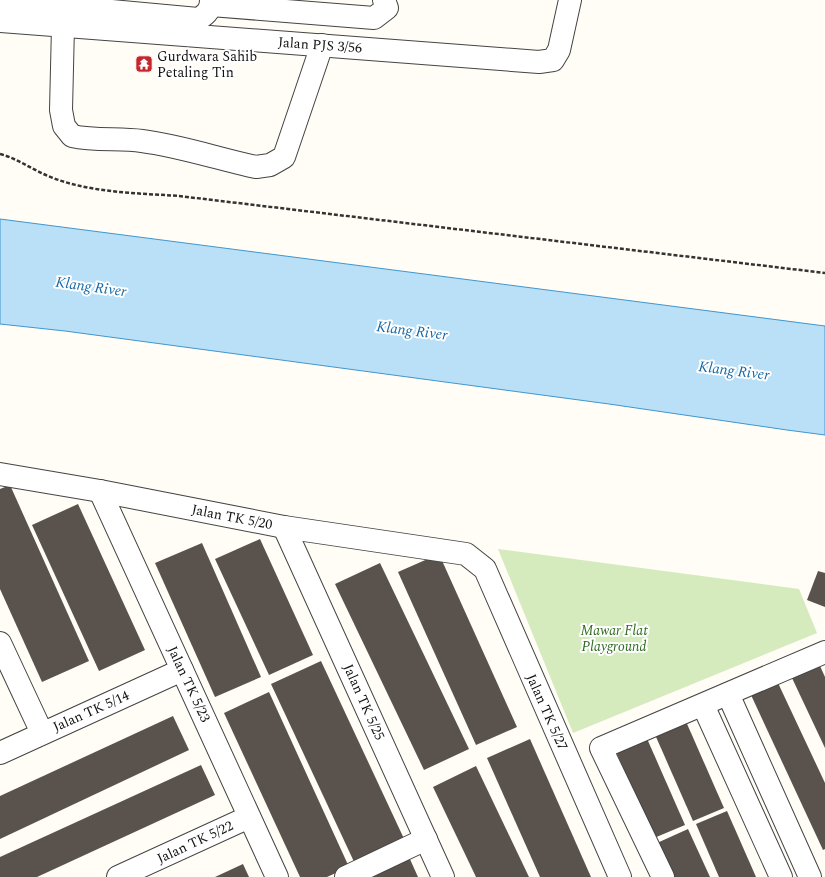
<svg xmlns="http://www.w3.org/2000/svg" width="825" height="877" viewBox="0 0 825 877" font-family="Spectral,serif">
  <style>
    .green { fill: #d5ebbd }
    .water { fill: #b9e0f7; stroke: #3f96cf }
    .building { fill: #5a524d }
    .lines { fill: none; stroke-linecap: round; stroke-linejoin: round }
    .minor-casing { stroke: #444; stroke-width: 24 }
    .path { stroke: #333; stroke-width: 2.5; stroke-dasharray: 4 2; stroke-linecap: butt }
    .minor { stroke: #fff; stroke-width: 22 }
    .labels { text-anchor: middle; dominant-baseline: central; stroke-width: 4; stroke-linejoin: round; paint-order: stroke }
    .street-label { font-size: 14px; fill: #111; stroke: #fff }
    .poi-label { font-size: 14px; fill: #111; stroke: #fff; text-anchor: start }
    .park-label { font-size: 14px; font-style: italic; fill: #2f6b1f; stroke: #fff }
    .water-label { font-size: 15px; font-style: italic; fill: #1768a6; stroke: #fff }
  </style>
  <rect width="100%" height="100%" fill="#fffdf5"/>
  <polygon class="green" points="498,549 799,589 817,633 573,733"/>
  <polygon class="water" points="0,219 825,326 825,435 787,430 609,404 65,331 0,324"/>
  <g class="building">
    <polygon points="10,485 89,661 42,682 0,589 0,489"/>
    <polygon points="78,504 145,650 99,671 32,525"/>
    <polygon points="260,539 313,655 269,675 215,559"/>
    <polygon points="202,543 261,677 215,697 155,563"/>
    <polygon points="439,554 517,727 476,745 398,572"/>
    <polygon points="380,563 469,749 424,770 335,584"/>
    <polygon points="818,571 825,573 825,607 807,600"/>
    <polygon points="321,661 406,843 356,866 271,684"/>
    <polygon points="820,666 825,677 825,748 792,678"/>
    <polygon points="778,683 825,783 825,849 823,850 751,695"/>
    <polygon points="269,692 349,867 327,877 300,877 224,713"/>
    <polygon points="173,716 189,750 0,839 0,796"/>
    <polygon points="684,717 724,808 693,821 653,730"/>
    <polygon points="645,734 685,825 654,838 614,747"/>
    <polygon points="530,739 591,877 540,877 487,758"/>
    <polygon points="201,765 215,795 37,877 0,877 0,857"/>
    <polygon points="476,766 529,877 476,877 433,787"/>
    <polygon points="727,811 756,877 719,877 696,824"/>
    <polygon points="688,829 710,877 673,877 657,843"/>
    <polygon points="409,857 418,877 365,877"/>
    <polygon points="243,864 249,877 215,877"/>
  </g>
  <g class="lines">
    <defs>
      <g id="minor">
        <path d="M4 1 198 19C206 15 211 10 211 0"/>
        <polyline points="211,5 374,18 387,8 384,0"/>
        <polyline points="0,21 539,62 553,60 559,50 570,0"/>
        <path d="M63 26 61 110 64 126 72 136C95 141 119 138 142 141 181 146 218 159 256 167L270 165 284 157 322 45"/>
        <polyline points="0,474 100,491 284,527 466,554 485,569 620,877"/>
        <polyline points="100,491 277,877"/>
        <polyline points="284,527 443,877"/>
        <polyline points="0,643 42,733"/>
        <polyline points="728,694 810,877"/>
        <polyline points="703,705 781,877"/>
        <polyline points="0,753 182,670"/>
        <polyline points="118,877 249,817"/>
        <polyline points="346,877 426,839"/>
        <polyline points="663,877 601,748 825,652"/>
      </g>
    </defs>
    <use href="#minor" class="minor-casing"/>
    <path class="path" d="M0 154C19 159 34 171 53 178 93 193 137 193 179 196L825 273"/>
    <use href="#minor" class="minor"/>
  </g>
  <defs>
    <symbol id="temple-square" viewBox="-11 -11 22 22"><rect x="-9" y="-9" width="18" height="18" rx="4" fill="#c4262e" stroke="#fff"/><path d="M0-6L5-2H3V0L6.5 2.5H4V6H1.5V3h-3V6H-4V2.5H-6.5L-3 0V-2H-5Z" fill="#fff"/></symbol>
  </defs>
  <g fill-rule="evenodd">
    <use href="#temple-square" x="134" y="54" width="20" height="20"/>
  </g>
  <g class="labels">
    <g class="street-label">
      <text transform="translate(320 45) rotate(4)">Jalan PJS 3/56</text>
      <text transform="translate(232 517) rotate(11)">Jalan TK 5/20</text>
      <text transform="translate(189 684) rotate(65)">Jalan TK 5/23</text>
      <text transform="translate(364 702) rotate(66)">Jalan TK 5/25</text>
      <text transform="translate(91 711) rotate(-24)">Jalan TK 5/14</text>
      <text transform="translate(547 712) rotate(66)">Jalan TK 5/27</text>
      <text transform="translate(195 842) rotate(-25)">Jalan TK 5/22</text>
    </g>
    <g class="poi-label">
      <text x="157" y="56">Gurdwara Sahib<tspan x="157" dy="16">Petaling Tin</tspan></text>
    </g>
    <g class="park-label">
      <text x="614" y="630">Mawar Flat<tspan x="614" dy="16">Playground</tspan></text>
    </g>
    <g class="water-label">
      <text transform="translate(91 287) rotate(8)">Klang River</text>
      <text transform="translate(412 331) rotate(7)">Klang River</text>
      <text transform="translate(734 371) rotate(7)">Klang River</text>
    </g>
  </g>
</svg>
